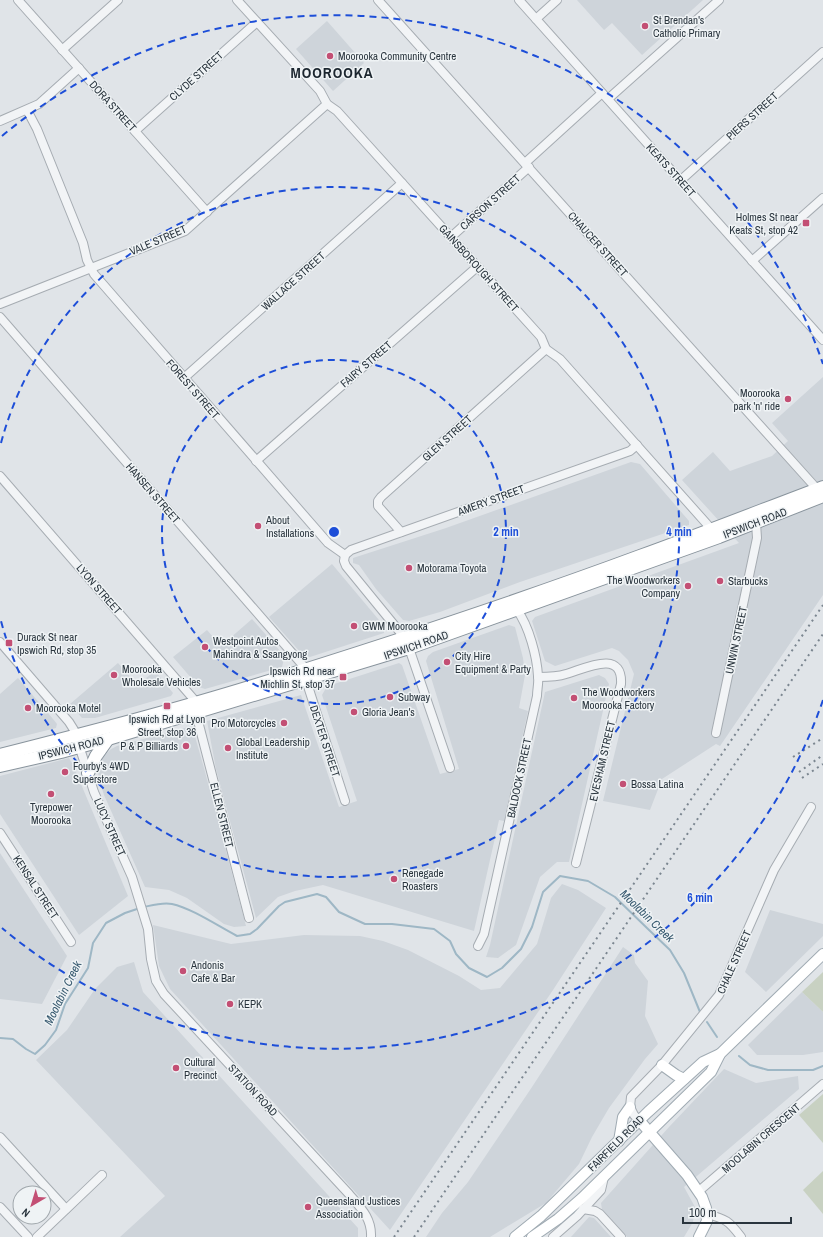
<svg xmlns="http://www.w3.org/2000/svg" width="823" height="1237" viewBox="0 0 823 1237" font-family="'Archivo Narrow',sans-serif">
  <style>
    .built { fill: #ced4da }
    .green { fill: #c8d1c2 }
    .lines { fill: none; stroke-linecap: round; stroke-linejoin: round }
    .stream { stroke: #9eb7c5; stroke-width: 2 }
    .minor-casing { stroke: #a6acb2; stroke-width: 10 }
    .major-casing { stroke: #a0abb3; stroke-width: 12 }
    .highway-casing { stroke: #89949d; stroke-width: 14 }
    .minor { stroke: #f2f4f6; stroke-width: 8 }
    .major { stroke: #fff; stroke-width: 10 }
    .highway { stroke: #fff; stroke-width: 12 }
    .rail { stroke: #7b8690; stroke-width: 2; stroke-dasharray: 2 4; stroke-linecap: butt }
    .ring { fill: none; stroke: #1d4ed8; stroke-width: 2; stroke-dasharray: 7 5 }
    .poi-dot { fill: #c34f74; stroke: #eff3f5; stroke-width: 1.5 }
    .labels { text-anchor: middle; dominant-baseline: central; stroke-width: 3; stroke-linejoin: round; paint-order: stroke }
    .poi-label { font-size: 11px; fill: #2a353e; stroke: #eff3f5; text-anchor: start }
    .street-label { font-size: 11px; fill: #2a353e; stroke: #eff3f5 }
    .water-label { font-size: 12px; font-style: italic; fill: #37596f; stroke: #eff3f5 }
    .district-label { font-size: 15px; font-weight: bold; letter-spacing: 1px; fill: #1c262f; stroke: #eff3f5 }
    .centre { fill: #1d4ed8; stroke: #eff3f5; stroke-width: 2 }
    .ring-label { font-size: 12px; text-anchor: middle; font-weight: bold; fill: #1d4ed8; stroke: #eff3f5; stroke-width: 3; stroke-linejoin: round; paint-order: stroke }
  </style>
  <rect width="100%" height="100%" fill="#e0e4e8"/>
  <g class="built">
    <polygon points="577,0 703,0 642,55 612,23 604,30"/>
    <polygon points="327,21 364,63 333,91 296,49"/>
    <polygon points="823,377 823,595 720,746 716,744 662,779 650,810 603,801 634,674 628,660 619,651 612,648 555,666 545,661 532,621 535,617 739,543 682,480 713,452 730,471 772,456 788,441 772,423"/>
    <polygon points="631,462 640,464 689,521 689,525 520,582 440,612 409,621 403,620 376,589 359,565 353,563 353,558 446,528"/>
    <polygon points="332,564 384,626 384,633 310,657 302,654 269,617"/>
    <polygon points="252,619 282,653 284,659 282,667 205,689 199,687 173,657 207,630 221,646"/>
    <polygon points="509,625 515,627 523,658 525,675 519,708 528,711 504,821 499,820 474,931 323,885 295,891 278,897 256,918 216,769 207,721 301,695 339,807 357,801 322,695 326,688 331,685 399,663 402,665 440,774 459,769 426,661 428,656 433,652"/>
    <polygon points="118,663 137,685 155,671 173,693 171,696 95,718 82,718 70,704"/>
    <polygon points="599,675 605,678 609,684 569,862 557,862 540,877 516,945 498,958 486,957 490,945 545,692"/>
    <polygon points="18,678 53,719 57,724 56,728 0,742 0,694"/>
    <polygon points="192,726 204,768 246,926 234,927 224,924 187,898 169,890 145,887 104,795 99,779 98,771 103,757 111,749 117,746"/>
    <polygon points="69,758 73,765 128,896 79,935 0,814 0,776"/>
    <polygon points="0,853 67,956 42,1004 0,999"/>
    <polygon points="562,884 578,890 606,908 553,990 390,1230 170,989 159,966 153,925 231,944 304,935 360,936 383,941 408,950 459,976 481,990 500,988 537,944 551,898"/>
    <polygon points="770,910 823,924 823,936 766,992 745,972"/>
    <polygon points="623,947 634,955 635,963 648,981 645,1016 658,1044 645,1059 609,1108 592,1137 579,1164 546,1203 490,1237 426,1237 442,1213 468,1182 532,1087"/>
    <polygon points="134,962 143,992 358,1228 358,1237 120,1237 165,1196 36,1060 67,1030 95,989 117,967"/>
    <polygon points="802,992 823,1012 823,1052 803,1055 757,1055 748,1045"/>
    <polygon points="724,1069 756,1083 798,1076 799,1089 684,1187 695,1207 693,1222 684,1237 627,1237 602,1210 601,1203 669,1127"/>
    <polygon points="589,1217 594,1218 611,1237 571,1237"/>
  </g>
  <g class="green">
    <polygon points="823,972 823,1012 802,992"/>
    <polygon points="823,1094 823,1143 799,1115"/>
    <polygon points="823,1171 823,1214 803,1190"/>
  </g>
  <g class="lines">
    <g class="stream">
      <path d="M144 907C153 905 163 902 172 904 191 908 218 926 237 936L250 934 257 929 279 906 285 902 317 894 326 897 339 912 365 924H392L434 929 450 941 456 954 469 968 487 977 502 968 521 949 532 927 543 892 560 876 588 881 615 897 648 929 670 950 684 973 700 1012"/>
      <polyline points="707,1022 717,1037"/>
      <polyline points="0,1038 13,1039 26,1049 35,1054 45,1045 56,1030 65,1004 88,968 93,943 106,923 125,913 140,908"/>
      <polyline points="739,1056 750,1065 768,1070 813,1070 823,1066"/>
    </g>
    <defs>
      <g id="minor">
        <polyline points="18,0 207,212"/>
        <polyline points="237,0 320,91 327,104 337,111 541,337 546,349 560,359 714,532"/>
        <polyline points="378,0 817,489"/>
        <polyline points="519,0 823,340"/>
        <polyline points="536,19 557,0"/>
        <polyline points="62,50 118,0"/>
        <polyline points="608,99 719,0"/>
        <polyline points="27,110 37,129 83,243 87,260 94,274 328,543 345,555"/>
        <polyline points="0,121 39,104 79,68"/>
        <polyline points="135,131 257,22"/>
        <polyline points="525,163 602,93"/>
        <polyline points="681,180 823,52"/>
        <polyline points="451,237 529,167"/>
        <polyline points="752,261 823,198"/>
        <polyline points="0,304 185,231 327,104"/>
        <polyline points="0,317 306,669"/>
        <polyline points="184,378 402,183"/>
        <polyline points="256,461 477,267"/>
        <polyline points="0,476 197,703"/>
        <polyline points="401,532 378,506 378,501 381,497 546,349"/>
        <polyline points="345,555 351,550 630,451 637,445"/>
        <polyline points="345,555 344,561 346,566 404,637 409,648 450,768"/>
        <path d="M0 642 69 722 74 730 94 792 132 877 148 929 151 959 156 981 164 994 349 1194C360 1207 372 1218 371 1237"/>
        <path d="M538 677C548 677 557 677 566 674 584 669 623 648 621 684L576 863"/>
        <polyline points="306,680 345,801"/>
        <polyline points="195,713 198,721 249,918"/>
        <polyline points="716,733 757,538 756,523"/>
        <polyline points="0,833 71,942"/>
        <path d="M478 946 484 934 537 696C537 689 539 683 538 676 537 657 529 626 517 610"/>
        <polyline points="639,1120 634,1115 630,1107 631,1097 662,1065 719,995 774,870 811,807"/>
        <polyline points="0,1137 66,1209"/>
        <polyline points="699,1191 823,1084"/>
        <polyline points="0,1207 28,1237"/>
        <polyline points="583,1209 595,1211 600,1214 621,1237"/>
        <path d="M707 1214C726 1219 729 1221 741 1237"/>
        <polyline points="37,1237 102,1175"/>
        <polyline points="553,1237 577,1216 601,1190 604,1177"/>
      </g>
      <g id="major">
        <polyline points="662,1065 676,1075 684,1079"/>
        <polyline points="639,1120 687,1175 702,1197 706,1208 707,1221 699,1237"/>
        <polyline points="619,1141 623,1117 630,1107"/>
        <polyline points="515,1237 541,1216 648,1112 703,1062 720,1054"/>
        <polyline points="532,1237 558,1219 582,1198 711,1072 720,1054 823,954"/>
      </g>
      <g id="highway">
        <path d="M0 755C86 733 172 711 256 685 385 645 513 603 640 556 701 534 762 510 823 487"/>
        <polyline points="0,766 61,752 108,739 409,648 719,537 823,496"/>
        <polyline points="88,773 96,756 108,739"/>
      </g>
    </defs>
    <use href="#minor" class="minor-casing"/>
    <use href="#major" class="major-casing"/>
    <use href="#highway" class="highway-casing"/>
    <use href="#minor" class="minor"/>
    <use href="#major" class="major"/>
    <use href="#highway" class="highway"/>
    <g class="rail">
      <polyline points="793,757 823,738"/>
      <polyline points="799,772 823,755"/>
      <polyline points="802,778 823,764"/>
      <polyline points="394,1237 823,605"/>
      <polyline points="414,1237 823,634"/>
    </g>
  </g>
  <g class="ring">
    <circle cx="334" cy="532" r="172"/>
    <path d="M1 443A345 345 0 1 1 1 621"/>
    <path d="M823 700A517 517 0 0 1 2 928M2 136A517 517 0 0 1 823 364"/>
  </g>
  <g class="poi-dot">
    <circle cx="645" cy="26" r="4"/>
    <circle cx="330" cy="56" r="4"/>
    <rect x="802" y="219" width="8" height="8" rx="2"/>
    <circle cx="788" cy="399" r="4"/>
    <circle cx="258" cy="526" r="4"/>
    <circle cx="409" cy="568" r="4"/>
    <circle cx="720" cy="581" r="4"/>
    <circle cx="688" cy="586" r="4"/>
    <circle cx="354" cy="626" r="4"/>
    <rect x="5" y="639" width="8" height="8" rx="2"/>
    <circle cx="205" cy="647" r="4"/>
    <circle cx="447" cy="662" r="4"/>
    <circle cx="114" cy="675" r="4"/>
    <rect x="339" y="673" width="8" height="8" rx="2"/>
    <circle cx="390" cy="697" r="4"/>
    <circle cx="574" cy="698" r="4"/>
    <rect x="163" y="702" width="8" height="8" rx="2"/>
    <circle cx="28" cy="708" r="4"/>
    <circle cx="354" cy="712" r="4"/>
    <circle cx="284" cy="723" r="4"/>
    <circle cx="186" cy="746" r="4"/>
    <circle cx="228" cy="748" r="4"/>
    <circle cx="65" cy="772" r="4"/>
    <circle cx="623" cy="784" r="4"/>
    <circle cx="51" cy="794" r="4"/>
    <circle cx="394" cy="879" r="4"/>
    <circle cx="183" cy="971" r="4"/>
    <circle cx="230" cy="1004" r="4"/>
    <circle cx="176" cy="1068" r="4"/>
    <circle cx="308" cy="1207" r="4"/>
  </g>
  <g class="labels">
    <g class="poi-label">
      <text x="653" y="20">St Brendan's<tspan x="653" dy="13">Catholic Primary</tspan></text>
      <text x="338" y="56">Moorooka Community Centre</text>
      <text x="798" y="217" text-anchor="end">Holmes St near<tspan x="798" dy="13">Keats St, stop 42</tspan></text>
      <text x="780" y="393" text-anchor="end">Moorooka<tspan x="780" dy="13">park 'n' ride</tspan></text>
      <text x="266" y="520">About<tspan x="266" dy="13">Installations</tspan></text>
      <text x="417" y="568">Motorama Toyota</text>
      <text x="680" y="580" text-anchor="end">The Woodworkers<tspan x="680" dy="13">Company</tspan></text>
      <text x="728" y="581">Starbucks</text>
      <text x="362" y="626">GWM Moorooka</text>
      <text x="17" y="637">Durack St near<tspan x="17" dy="13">Ipswich Rd, stop 35</tspan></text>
      <text x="213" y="641">Westpoint Autos<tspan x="213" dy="13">Mahindra &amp; Ssangyong</tspan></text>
      <text x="455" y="656">City Hire<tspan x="455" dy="13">Equipment &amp; Party</tspan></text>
      <text x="122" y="669">Moorooka<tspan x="122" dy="13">Wholesale Vehicles</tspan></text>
      <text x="335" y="671" text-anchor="end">Ipswich Rd near<tspan x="335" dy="13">Michlin St, stop 37</tspan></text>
      <text x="582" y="692">The Woodworkers<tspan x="582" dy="13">Moorooka Factory</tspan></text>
      <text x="398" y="697">Subway</text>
      <text x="36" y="708">Moorooka Motel</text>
      <text x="362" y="712">Gloria Jean's</text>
      <text x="167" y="719" text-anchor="middle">Ipswich Rd at Lyon<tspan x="167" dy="13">Street, stop 36</tspan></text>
      <text x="276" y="723" text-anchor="end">Pro Motorcycles</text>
      <text x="236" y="742">Global Leadership<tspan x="236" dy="13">Institute</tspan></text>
      <text x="178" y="746" text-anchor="end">P &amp; P Billiards</text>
      <text x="73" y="766">Fourby's 4WD<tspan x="73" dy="13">Superstore</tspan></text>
      <text x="631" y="784">Bossa Latina</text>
      <text x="51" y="807" text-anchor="middle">Tyrepower<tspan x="51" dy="13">Moorooka</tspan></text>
      <text x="402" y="873">Renegade<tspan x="402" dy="13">Roasters</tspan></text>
      <text x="191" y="965">Andonis<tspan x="191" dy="13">Cafe &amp; Bar</tspan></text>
      <text x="238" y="1004">KEPK</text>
      <text x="184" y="1062">Cultural<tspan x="184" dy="13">Precinct</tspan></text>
      <text x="316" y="1201">Queensland Justices<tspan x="316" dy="13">Association</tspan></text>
    </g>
    <g class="street-label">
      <text transform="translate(196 76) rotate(-42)">CLYDE STREET</text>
      <text transform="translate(113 106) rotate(48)">DORA STREET</text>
      <text transform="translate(752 116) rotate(-42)">PIERS STREET</text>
      <text transform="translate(671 170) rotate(48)">KEATS STREET</text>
      <text transform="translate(490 202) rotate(-42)">CARSON STREET</text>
      <text transform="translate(158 240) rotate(-23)">VALE STREET</text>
      <text transform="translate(598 244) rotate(48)">CHAUCER STREET</text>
      <text transform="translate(479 268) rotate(48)">GAINSBOROUGH STREET</text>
      <text transform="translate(293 281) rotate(-42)">WALLACE STREET</text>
      <text transform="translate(366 364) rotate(-41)">FAIRY STREET</text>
      <text transform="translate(193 389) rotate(49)">FOREST STREET</text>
      <text transform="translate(447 438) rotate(-42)">GLEN STREET</text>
      <text transform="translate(153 493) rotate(49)">HANSEN STREET</text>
      <text transform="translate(491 500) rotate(-20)">AMERY STREET</text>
      <text transform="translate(755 523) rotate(-21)">IPSWICH ROAD</text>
      <text transform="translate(99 589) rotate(49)">LYON STREET</text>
      <text transform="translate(736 640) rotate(-78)">UNWIN STREET</text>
      <text transform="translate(416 645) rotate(-19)">IPSWICH ROAD</text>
      <text transform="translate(325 741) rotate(72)">DEXTER STREET</text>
      <text transform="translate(71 748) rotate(-14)">IPSWICH ROAD</text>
      <text transform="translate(602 761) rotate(-77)">EVESHAM STREET</text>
      <text transform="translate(519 778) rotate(-78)">BALDOCK STREET</text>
      <text transform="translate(222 815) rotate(76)">ELLEN STREET</text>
      <text transform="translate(110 827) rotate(66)">LUCY STREET</text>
      <text transform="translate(36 887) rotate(57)">KENSAL STREET</text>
      <text transform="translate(734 962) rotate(-66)">CHALE STREET</text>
      <text transform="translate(253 1090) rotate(47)">STATION ROAD</text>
      <text transform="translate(761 1138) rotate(-41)">MOOLABIN CRESCENT</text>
      <text transform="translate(616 1143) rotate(-45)">FAIRFIELD ROAD</text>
    </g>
    <g class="water-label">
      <text transform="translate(647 916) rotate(44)">Moolabin Creek</text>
      <text transform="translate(63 993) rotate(-64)">Moolabin Creek</text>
    </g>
    <g class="district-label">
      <text x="332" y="72">MOOROOKA</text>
    </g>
  </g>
  <circle cx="334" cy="532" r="6" class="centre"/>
  <g class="ring-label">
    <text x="506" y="536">2 min</text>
    <text x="679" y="536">4 min</text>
    <text x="700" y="902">6 min</text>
  </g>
  <g transform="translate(32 1205) rotate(218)"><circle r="19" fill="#eff3f5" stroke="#a0a7ac"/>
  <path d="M0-3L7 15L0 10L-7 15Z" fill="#c34f74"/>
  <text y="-6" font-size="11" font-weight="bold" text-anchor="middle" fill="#2a353e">N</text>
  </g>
  <path d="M683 1217v6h108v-6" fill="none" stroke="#2a353e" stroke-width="2"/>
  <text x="689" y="1217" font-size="12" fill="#2a353e" stroke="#eff3f5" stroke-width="3" paint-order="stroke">100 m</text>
</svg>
